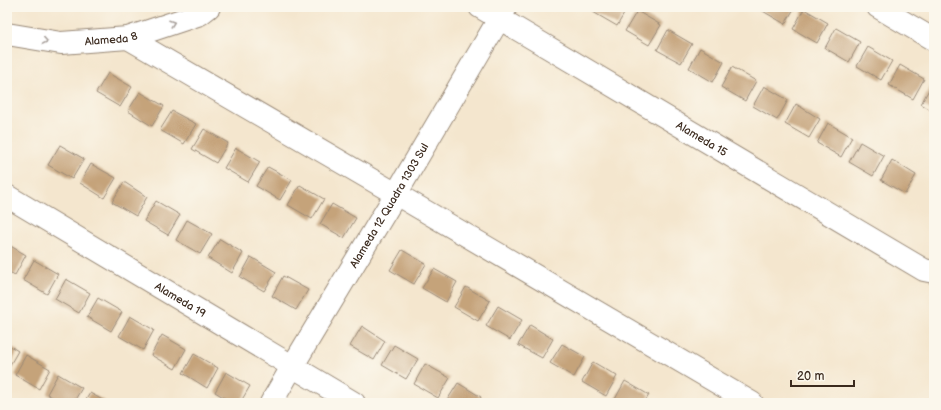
<svg xmlns="http://www.w3.org/2000/svg" width="941" height="410" viewBox="0 0 941 410" font-family="'Balsamiq Sans',sans-serif">
  <style>
    .building { fill: #c5a37a }
    .lines { fill: none; stroke-linecap: round; stroke-linejoin: round }
    .minor-casing { stroke: #988876; stroke-width: 24 }
    .minor { stroke: #fff; stroke-width: 22 }
    .oneway { stroke: #a79f9a }
    .labels { text-anchor: middle; dominant-baseline: central; stroke-width: 3.5; stroke-linejoin: round; paint-order: stroke }
    .street-label { font-size: 11px; fill: #3b2a1e; stroke: #fbf7ec }
  </style>
  <rect width="100%" height="100%" fill="#fbf7ec"/>
  <filter id="ink" filterUnits="userSpaceOnUse"><feTurbulence type="fractalNoise" baseFrequency=".025" numOctaves="2"/><feDisplacementMap in="SourceGraphic" scale="8" xChannelSelector="R" yChannelSelector="G"/><feConvolveMatrix kernelMatrix="1 2 1 2 8 2 1 2 1" color-interpolation-filters="sRGB"/></filter>
  <filter id="wash" filterUnits="userSpaceOnUse"><feTurbulence type="fractalNoise" baseFrequency=".012" numOctaves="4" result="noise"/><feDisplacementMap in="SourceGraphic" scale="16" xChannelSelector="R" yChannelSelector="G"/><feGaussianBlur stdDeviation="0.9" result="paint"/><feColorMatrix in="noise" values="0 0 0 0 0 0 0 0 0 0 0 0 0 0 0 0 0 1.4 0 .05"/><feComposite in="paint" operator="in"/></filter>
  <g filter="url(#wash)">
    <rect width="100%" height="100%" fill="#f4e6ce"/>
    <g id="blocks">
      <g class="building">
        <polygon points="596,7 628,7 617,26 593,12"/>
        <polygon points="763,7 795,7 785,24 761,10"/>
        <polygon points="804,9 828,23 817,43 793,29"/>
        <polygon points="637,11 661,25 649,45 625,31"/>
        <polygon points="836,28 860,42 849,62 825,48"/>
        <polygon points="668,30 692,44 681,63 657,50"/>
        <polygon points="868,47 892,61 881,80 857,66"/>
        <polygon points="700,48 724,62 713,82 689,68"/>
        <polygon points="900,65 924,79 913,99 889,85"/>
        <polygon points="732,67 756,81 745,101 721,87"/>
        <polygon points="108,73 132,87 120,107 96,93"/>
        <polygon points="932,84 934,85 934,112 921,104"/>
        <polygon points="764,86 788,100 777,120 753,106"/>
        <polygon points="140,92 164,106 152,126 128,111"/>
        <polygon points="796,104 820,119 809,138 785,124"/>
        <polygon points="172,111 196,124 184,144 160,130"/>
        <polygon points="828,123 852,137 841,157 817,143"/>
        <polygon points="204,129 228,143 216,163 192,149"/>
        <polygon points="860,142 884,156 873,176 849,162"/>
        <polygon points="60,145 84,159 72,179 48,165"/>
        <polygon points="236,148 260,162 248,182 224,168"/>
        <polygon points="892,160 916,175 905,194 881,180"/>
        <polygon points="91,164 116,178 104,198 80,183"/>
        <polygon points="268,167 292,180 280,200 256,186"/>
        <polygon points="124,182 147,197 136,216 112,202"/>
        <polygon points="300,185 324,199 312,219 288,205"/>
        <polygon points="156,201 180,215 168,235 144,221"/>
        <polygon points="332,204 356,218 344,238 320,224"/>
        <polygon points="187,220 212,234 200,254 176,240"/>
        <polygon points="220,239 243,253 232,273 208,258"/>
        <polygon points="7,244 26,255 15,275 7,271"/>
        <polygon points="402,250 426,264 414,284 390,270"/>
        <polygon points="251,257 276,272 264,291 240,277"/>
        <polygon points="34,260 58,274 47,294 23,280"/>
        <polygon points="434,269 457,282 446,302 422,288"/>
        <polygon points="283,276 308,290 296,310 272,296"/>
        <polygon points="66,279 90,293 79,313 55,299"/>
        <polygon points="466,287 490,301 478,321 454,307"/>
        <polygon points="98,298 122,312 111,331 87,317"/>
        <polygon points="498,306 522,320 510,340 486,326"/>
        <polygon points="130,316 154,330 143,350 119,336"/>
        <polygon points="530,325 553,339 542,358 518,345"/>
        <polygon points="362,326 385,341 374,360 350,346"/>
        <polygon points="162,335 186,349 175,369 151,355"/>
        <polygon points="7,344 18,351 7,370"/>
        <polygon points="562,344 585,357 574,377 550,363"/>
        <polygon points="394,345 418,359 406,379 382,365"/>
        <polygon points="194,354 218,368 207,388 183,373"/>
        <polygon points="26,355 50,369 39,389 15,375"/>
        <polygon points="593,362 617,376 606,396 582,382"/>
        <polygon points="425,364 450,378 438,398 414,384"/>
        <polygon points="226,372 250,386 240,403 233,403 215,392"/>
        <polygon points="58,374 82,388 73,403 62,403 47,394"/>
        <polygon points="625,381 649,395 644,403 618,403 614,401"/>
        <polygon points="458,383 481,397 478,403 446,402"/>
        <polygon points="90,393 108,403 84,403"/>
      </g>
    </g>
  </g>
  <g filter="url(#ink)">
    <use href="#blocks" fill-opacity="0" stroke="#988876" stroke-width="1"/>
    <g class="lines">
      <defs>
        <g id="minor">
          <path id="s1" d="M480 7 924 270 934 272"/>
          <polyline points="878,7 934,40"/>
          <path id="s2" d="M7 34 61 43 128 38 200 14 209 7"/>
          <polyline points="128,38 396,194 752,403"/>
          <path id="s3" d="M7 196 354 403"/>
          <path id="s4" d="M271 403 292 367 396 194 506 7"/>
        </g>
      </defs>
      <use href="#minor" class="minor-casing"/>
      <use href="#minor" class="minor"/>
    </g>
    <defs><path id="oneway-chevron" d="M-2-3.5L2.5 0L-2 3.5" fill="none" stroke-width="1.6" stroke-linecap="round" stroke-linejoin="round"/></defs>
    <g class="oneway">
      <use href="#oneway-chevron" transform="translate(172 23) rotate(-19)"/>
      <use href="#oneway-chevron" transform="translate(45 41) rotate(10)"/>
    </g>
  </g>
  <g class="labels">
    <g class="street-label">
      <text stroke="none"><textPath href="#s2" startOffset="105">Alameda 8</textPath></text>
      <text stroke="none"><textPath href="#s1" startOffset="258">Alameda 15</textPath></text>
      <text stroke="none"><textPath href="#s4" startOffset="230">Alameda 12 Quadra 1303 Sul</textPath></text>
      <text stroke="none"><textPath href="#s3" startOffset="202">Alameda 19</textPath></text>
    </g>
  </g>
  <rect width="941" height="410" fill="none" stroke="#fbf7ec" stroke-width="24"/>
  <path d="M791 380v6h63v-6" fill="none" stroke="#3b2a1e" stroke-width="2"/>
  <text x="797" y="380" font-size="12" fill="#3b2a1e" stroke="#fbf7ec" stroke-width="3" paint-order="stroke">20 m</text>
</svg>
